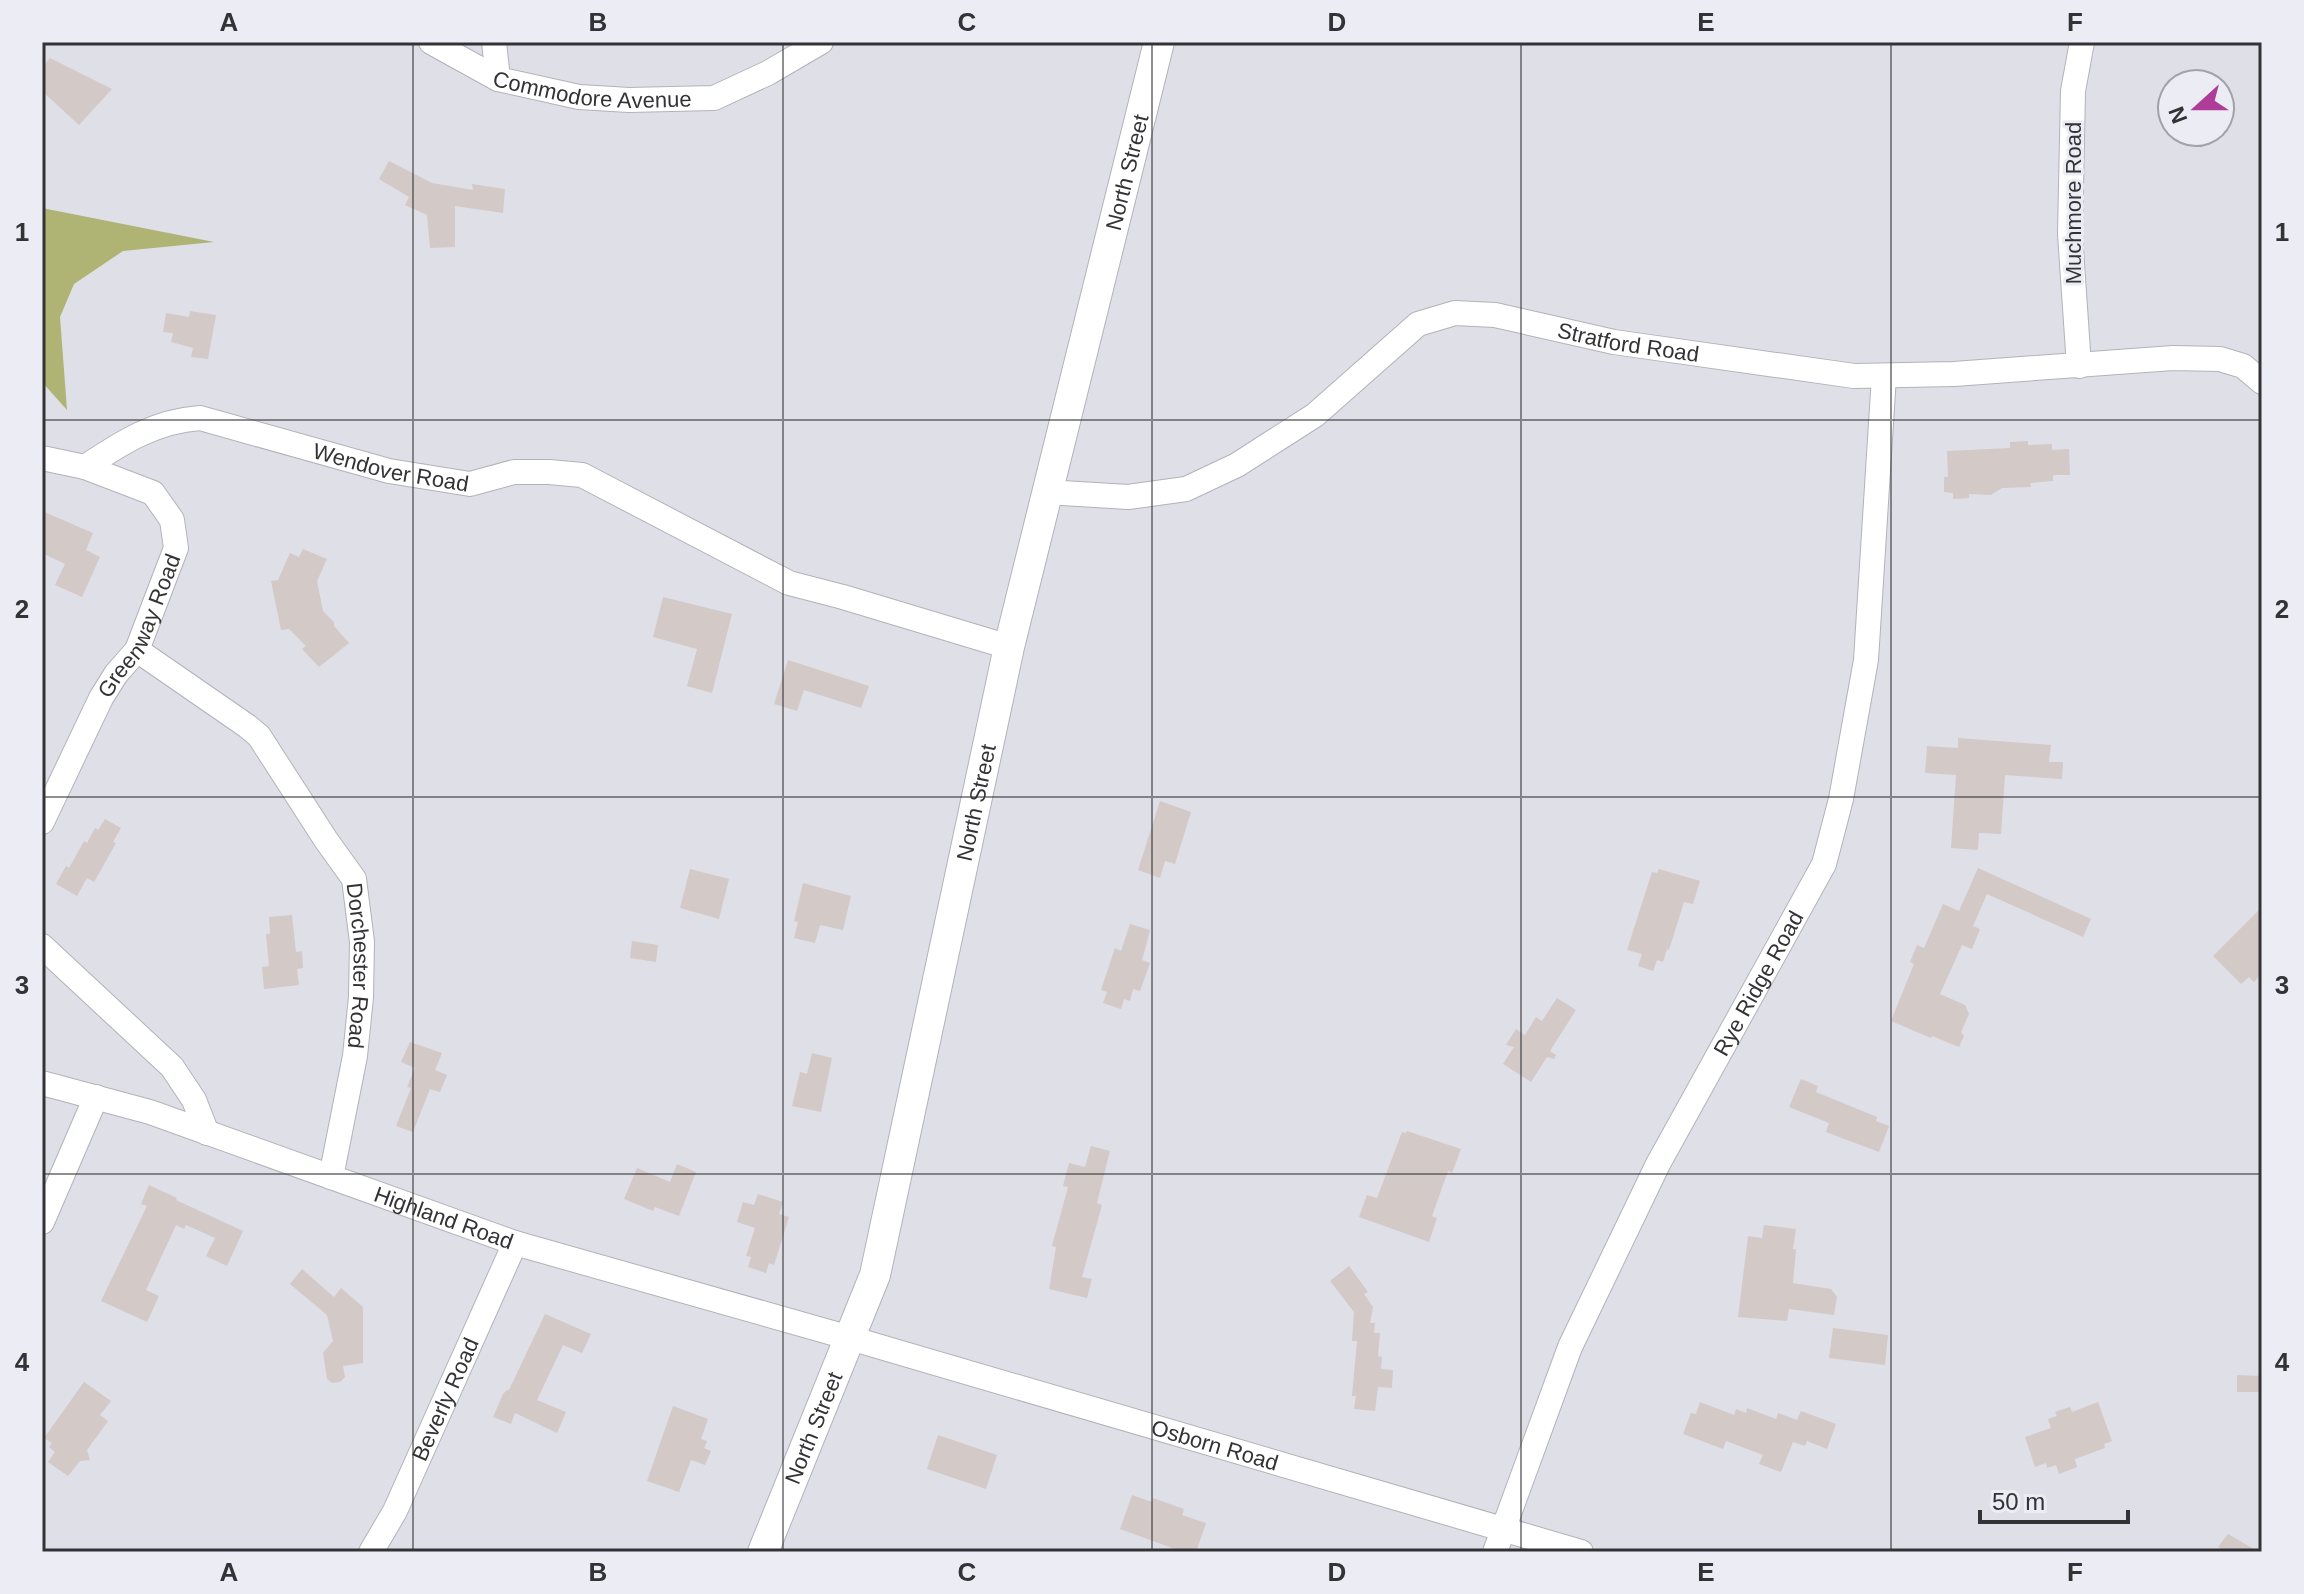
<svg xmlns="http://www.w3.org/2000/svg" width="2304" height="1594" viewBox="0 0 2304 1594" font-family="Helvetica,sans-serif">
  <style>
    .green { fill: #afb374 }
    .building { fill: #d3c9c7 }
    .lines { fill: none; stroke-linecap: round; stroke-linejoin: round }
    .minor-casing { stroke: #b2b2ba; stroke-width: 26 }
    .major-casing { stroke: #b2b2ba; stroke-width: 32 }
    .minor { stroke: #fff; stroke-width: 24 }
    .major { stroke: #fff; stroke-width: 30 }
    .grid { fill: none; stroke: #333336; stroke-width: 2; stroke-opacity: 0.55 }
    .labels { text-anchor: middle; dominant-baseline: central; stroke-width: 6; stroke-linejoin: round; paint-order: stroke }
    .street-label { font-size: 22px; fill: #333336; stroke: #ececf5 }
    .neatline { fill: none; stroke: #333336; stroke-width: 3 }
    .grid-label { font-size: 26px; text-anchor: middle; font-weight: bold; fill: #333336 }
  </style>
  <rect width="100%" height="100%" fill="#dfdfe7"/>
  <polygon class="green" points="42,208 214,242 123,251 74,284 60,317 67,410 42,382"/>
  <g class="building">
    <polygon points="50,58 112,89 79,125 42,91 42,67"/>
    <polygon points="389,161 432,183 473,190 472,184 505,189 503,213 455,206 455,247 430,248 427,215 405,205 409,197 379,179"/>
    <polygon points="190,311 216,315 208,359 191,357 193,348 171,342 173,333 163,332 166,313 189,317"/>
    <polygon points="2028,441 2028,445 2052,444 2052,450 2069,449 2070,475 2053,475 2053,481 2030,483 2031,487 2002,488 1991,495 1969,494 1969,498 1953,499 1953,493 1944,492 1944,477 1948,477 1947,451 2010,448 2010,442"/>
    <polygon points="42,511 93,533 86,550 100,557 82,597 55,585 65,564 42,553"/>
    <polygon points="303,549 327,559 317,581 323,611 334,622 334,626 349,643 319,667 302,649 306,646 289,629 281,630 271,581 278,580 290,553 299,557"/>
    <polygon points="663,597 732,614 712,693 687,686 697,649 653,637"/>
    <polygon points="788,660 869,686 861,708 804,690 797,711 774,704"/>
    <polygon points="1958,738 2051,745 2049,762 2063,762 2062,779 2005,775 2001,834 1979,833 1978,850 1951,848 1956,775 1925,773 1927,746 1958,748"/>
    <polygon points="1160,801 1191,812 1175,864 1165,861 1160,878 1138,870"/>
    <polygon points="105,819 121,828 113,842 116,843 94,882 87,878 77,896 56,884 66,866 69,868 84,841 87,843 95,828 98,830"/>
    <polygon points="1978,868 2091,919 2083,937 1987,894 1973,926 1980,929 1972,949 1962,945 1940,994 1965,1005 1969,1014 1961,1032 1964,1036 1959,1047 1932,1036 1931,1038 1891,1021 1914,964 1910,962 1917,945 1924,948 1943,904 1959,911"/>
    <polygon points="690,869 729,879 719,919 680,908"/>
    <polygon points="1659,869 1700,881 1693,904 1684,902 1669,950 1667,949 1663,962 1657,960 1653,971 1638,966 1642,954 1627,950 1652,872 1657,873"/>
    <polygon points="803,883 851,896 843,930 820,925 815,943 794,938 798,922 794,921"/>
    <polygon points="2262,907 2262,973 2254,982 2249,977 2241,984 2213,956"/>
    <polygon points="292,915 296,952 302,951 303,968 297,969 299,985 264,989 262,967 269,966 266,934 270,934 269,917"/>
    <polygon points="1130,924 1150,930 1142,960 1150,963 1140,991 1133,989 1130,1001 1124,999 1121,1009 1103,1003 1107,992 1101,990 1115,948 1121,951"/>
    <polygon points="632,941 658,945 656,962 630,958"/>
    <polygon points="1557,998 1576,1010 1550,1051 1556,1055 1554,1059 1547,1057 1531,1082 1503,1064 1514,1047 1506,1045 1516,1029 1525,1035 1536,1017 1542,1021"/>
    <polygon points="410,1042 442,1053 435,1070 447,1075 440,1092 430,1089 413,1132 396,1126 411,1088 407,1087 415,1068 401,1062"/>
    <polygon points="812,1053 832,1058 821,1112 792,1106 800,1072 807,1074"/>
    <polygon points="1801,1079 1818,1086 1816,1092 1877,1117 1876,1121 1889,1126 1879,1152 1826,1132 1829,1123 1789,1107"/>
    <polygon points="1407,1131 1461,1149 1452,1173 1448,1171 1432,1216 1437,1218 1429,1242 1359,1217 1367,1195 1377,1198 1402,1132 1406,1133"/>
    <polygon points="1091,1146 1110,1151 1097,1203 1102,1205 1082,1277 1092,1279 1087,1298 1049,1289 1056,1247 1052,1246 1068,1187 1063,1186 1069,1163 1085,1167"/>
    <polygon points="677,1164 696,1172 679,1216 655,1207 653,1211 624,1199 637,1168 670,1182"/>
    <polygon points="149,1185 177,1198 176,1200 243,1231 227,1266 206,1256 215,1238 186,1225 184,1229 176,1225 146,1290 159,1296 147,1322 101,1301 147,1206 141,1204"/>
    <polygon points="758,1194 783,1202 779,1214 789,1217 774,1265 769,1263 766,1273 748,1267 751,1257 746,1256 755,1228 737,1222 743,1202 754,1205"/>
    <polygon points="1764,1225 1796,1229 1793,1249 1796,1249 1793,1283 1831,1289 1837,1297 1834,1315 1789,1309 1787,1321 1738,1317 1748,1236 1762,1238"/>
    <polygon points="1349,1266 1368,1292 1364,1294 1373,1307 1370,1323 1375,1323 1374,1333 1380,1333 1378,1356 1382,1357 1381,1369 1393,1370 1392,1388 1378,1387 1375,1411 1354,1409 1356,1396 1352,1396 1357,1341 1352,1341 1354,1312 1330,1281"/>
    <polygon points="302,1269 334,1297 341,1288 363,1307 363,1363 343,1366 345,1377 340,1382 332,1383 327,1379 323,1353 333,1341 327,1315 290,1284"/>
    <polygon points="545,1314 591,1334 582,1353 563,1345 537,1400 566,1412 557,1433 515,1413 511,1424 493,1417 503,1394 507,1390 509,1390"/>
    <polygon points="1833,1328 1888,1335 1885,1365 1829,1358"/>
    <polygon points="2237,1375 2262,1376 2262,1392 2237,1392"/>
    <polygon points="84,1382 111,1401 100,1415 108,1421 87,1450 90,1460 80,1461 68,1476 48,1462 55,1452 49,1447 52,1443 44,1438"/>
    <polygon points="1700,1402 1734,1415 1736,1409 1746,1413 1747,1408 1776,1419 1778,1413 1797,1420 1801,1411 1836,1424 1827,1449 1807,1441 1805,1446 1793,1442 1781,1472 1759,1464 1763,1455 1726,1441 1723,1449 1683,1434 1691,1413 1696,1414"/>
    <polygon points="2098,1402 2112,1441 2104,1444 2105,1448 2075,1459 2077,1467 2059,1474 2056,1465 2047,1468 2046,1463 2035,1467 2025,1437 2051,1428 2048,1419 2057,1416 2055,1412 2070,1407 2072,1412"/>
    <polygon points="673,1406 708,1419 701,1439 707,1441 704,1448 711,1451 705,1465 691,1460 679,1492 647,1481"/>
    <polygon points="938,1435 997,1455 986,1489 927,1469"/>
    <polygon points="1132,1495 1152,1502 1153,1498 1184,1509 1182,1515 1206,1523 1196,1552 1183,1552 1120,1529"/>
    <polygon points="2228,1534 2259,1552 2227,1552 2218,1547"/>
  </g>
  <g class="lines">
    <defs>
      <g id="minor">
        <path id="s1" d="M431 42 498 79 579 97 629 100 714 98 768 73 821 42"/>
        <polyline points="494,42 498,79"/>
        <polyline points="2079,366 2070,234 2073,91 2082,42"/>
        <path id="s2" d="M42 458 85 467C121 443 155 421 200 418L389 471 470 484 514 472H549L582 475 789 583 843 597 1009 647"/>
        <path id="s3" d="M1046 492 1128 497 1186 489 1237 465 1315 415 1418 324 1455 313 1495 315 1614 342 1854 376 1954 374 2173 358 2220 359 2243 366 2262 382"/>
        <path id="s4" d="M137 650 247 726 259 736 326 840 354 879 362 942 361 997 355 1056 331 1177"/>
        <path id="s5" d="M42 822 101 698 116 674 137 650 176 548 172 520 153 493 85 467"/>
        <polyline points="42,946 172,1067 194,1100 207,1133"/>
        <path id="s6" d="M42 1083 150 1112 515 1243 850 1338 1581 1552"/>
        <polyline points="42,1222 96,1097"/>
        <path id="s7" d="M371 1552 395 1511 515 1243"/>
        <path id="s8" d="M1495 1552 1570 1347 1658 1164 1824 864 1841 799 1866 660 1884 376"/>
      </g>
      <g id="major">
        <path id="s9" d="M763 1552 875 1275 1009 647 1159 42"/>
      </g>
    </defs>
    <use href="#minor" class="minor-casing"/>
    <use href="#major" class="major-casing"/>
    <use href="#minor" class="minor"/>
    <use href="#major" class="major"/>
  </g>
  <path class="grid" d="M413 42V1552M783 42V1552M1152 42V1552M1521 42V1552M1891 42V1552M42 420H2262M42 797H2262M42 1174H2262"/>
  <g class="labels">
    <g class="street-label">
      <text stroke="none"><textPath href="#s1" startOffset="172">Commodore Avenue</textPath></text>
      <text stroke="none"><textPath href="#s9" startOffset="1430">North Street</textPath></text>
      <text transform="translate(2073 203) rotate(-90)">Muchmore Road</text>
      <text stroke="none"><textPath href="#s3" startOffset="642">Stratford Road</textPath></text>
      <text stroke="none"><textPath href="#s2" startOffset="368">Wendover Road</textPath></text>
      <text stroke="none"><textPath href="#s5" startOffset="220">Greenway Road</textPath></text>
      <text stroke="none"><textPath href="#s9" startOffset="782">North Street</textPath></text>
      <text stroke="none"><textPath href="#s4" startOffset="408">Dorchester Road</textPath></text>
      <text stroke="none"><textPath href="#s8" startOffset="628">Rye Ridge Road</textPath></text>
      <text stroke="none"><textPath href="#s6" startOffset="424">Highland Road</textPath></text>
      <text stroke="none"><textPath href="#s7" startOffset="170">Beverly Road</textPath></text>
      <text stroke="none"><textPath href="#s9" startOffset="134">North Street</textPath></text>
      <text stroke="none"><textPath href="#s6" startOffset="1228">Osborn Road</textPath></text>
    </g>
  </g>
  <rect width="2304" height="1594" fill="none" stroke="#ececf5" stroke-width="88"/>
  <g transform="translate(2196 108) rotate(249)"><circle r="38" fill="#ececf5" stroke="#a2a2a9" stroke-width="2"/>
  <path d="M0-6L14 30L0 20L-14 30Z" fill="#ad3d99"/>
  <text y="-12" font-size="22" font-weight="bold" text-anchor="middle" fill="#333336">N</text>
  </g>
  <path d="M1980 1510v12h148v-12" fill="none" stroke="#333336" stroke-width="4"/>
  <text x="1992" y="1510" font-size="24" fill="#333336" stroke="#ececf5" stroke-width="6" paint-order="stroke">50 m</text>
  <rect x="44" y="44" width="2216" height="1506" class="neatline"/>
  <g class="grid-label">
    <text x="229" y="31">A</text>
    <text x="598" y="31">B</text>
    <text x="967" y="31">C</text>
    <text x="1337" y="31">D</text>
    <text x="1706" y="31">E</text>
    <text x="2075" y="31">F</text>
    <text x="22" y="241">1</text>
    <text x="2282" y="241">1</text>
    <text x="22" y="618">2</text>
    <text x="2282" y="618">2</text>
    <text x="22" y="994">3</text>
    <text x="2282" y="994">3</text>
    <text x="22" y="1371">4</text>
    <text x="2282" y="1371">4</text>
    <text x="229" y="1581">A</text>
    <text x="598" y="1581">B</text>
    <text x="967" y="1581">C</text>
    <text x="1337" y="1581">D</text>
    <text x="1706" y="1581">E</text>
    <text x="2075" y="1581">F</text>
  </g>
</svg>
